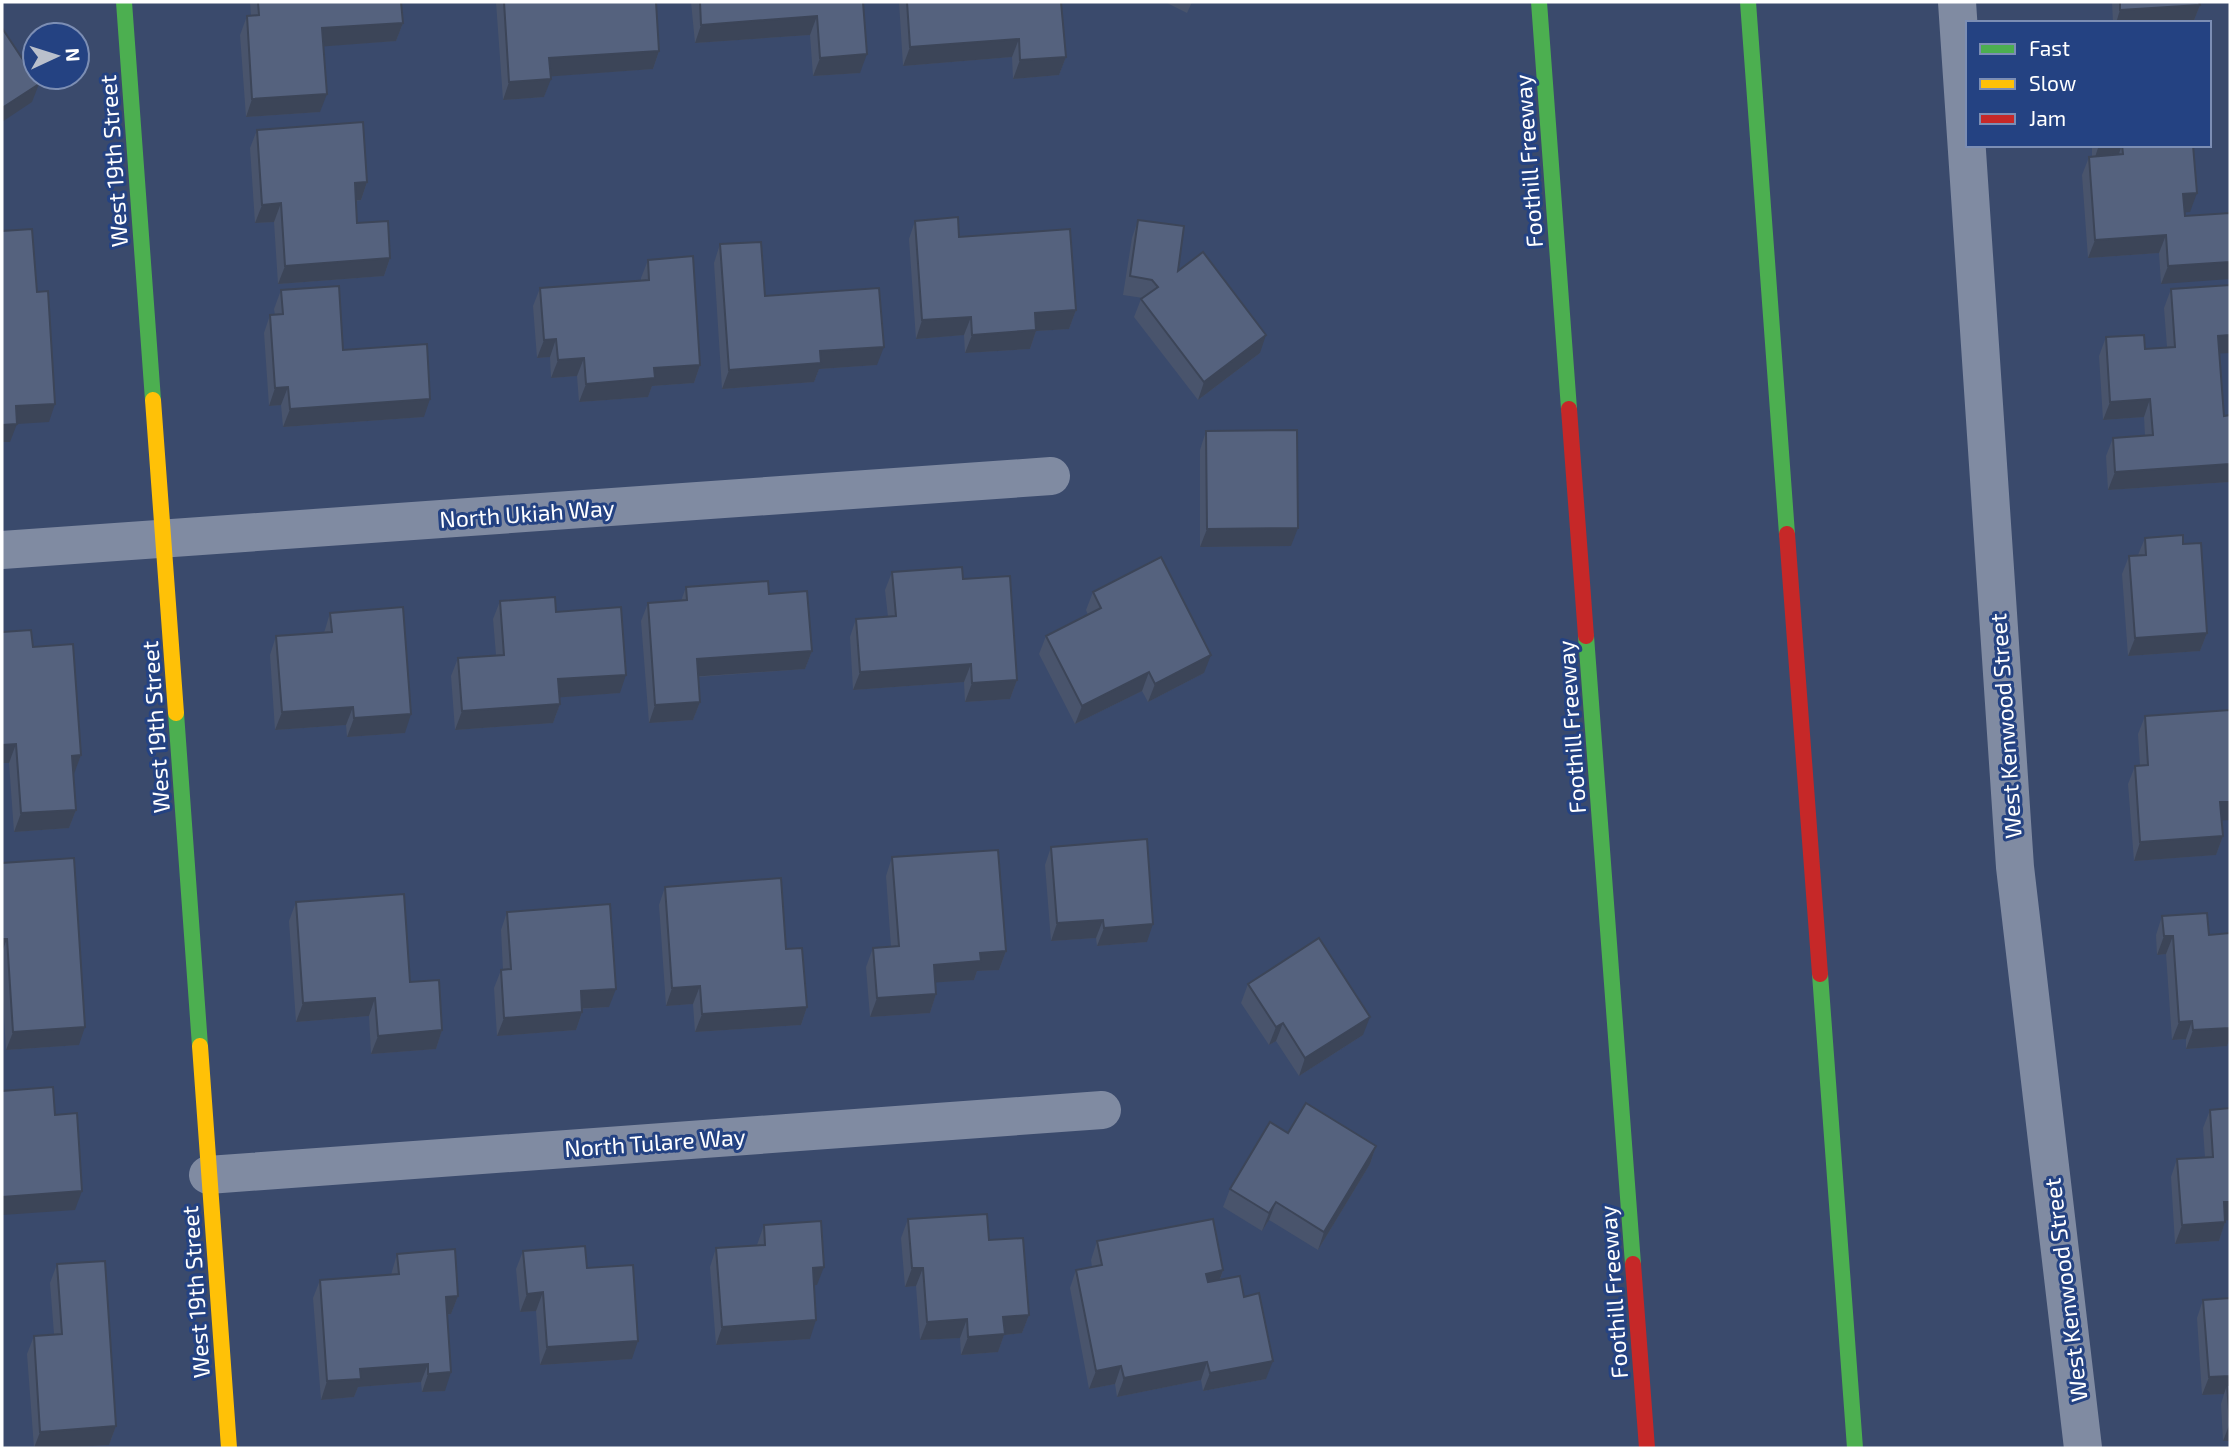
<svg xmlns="http://www.w3.org/2000/svg" width="2232" height="1450" viewBox="0 0 2232 1450" font-family="'Exo 2',sans-serif">
  <style>
    .lines { fill: none; stroke-linecap: round; stroke-linejoin: round }
    .street { stroke: #808ba2; stroke-width: 38 }
    .fast { stroke: #4caf50; stroke-width: 16 }
    .slow { stroke: #ffc107; stroke-width: 16 }
    .jam { stroke: #c62828; stroke-width: 16 }
    .wall { fill: #49546c }
    .shaded-wall { fill: #3c4558 }
    .building { fill: #55627e; stroke: #3c4558; stroke-width: 2 }
    .labels { text-anchor: middle; dominant-baseline: central; stroke-width: 6; stroke-linejoin: round; paint-order: stroke }
    .street-label { font-size: 23px; fill: #fff; stroke: #244282 }
  </style>
  <rect width="100%" height="100%" fill="#3a4a6c"/>
  <g class="lines">
    <g class="street">
      <polyline points="1957,2 2015,867 2083,1448"/>
      <polyline points="2,550 1051,476"/>
      <polyline points="208,1175 1102,1110"/>
    </g>
    <g class="fast">
      <polyline points="124,2 153,400"/>
      <polyline points="1539,2 1569,409"/>
      <polyline points="1748,2 1787,534"/>
      <polyline points="1586,636 1633,1264"/>
      <polyline points="176,713 200,1046"/>
      <polyline points="1820,974 1855,1448"/>
    </g>
    <g class="slow">
      <polyline points="153,400 176,713"/>
      <polyline points="200,1046 229,1448"/>
    </g>
    <g class="jam">
      <polyline points="1569,409 1586,636"/>
      <polyline points="1787,534 1820,974"/>
      <polyline points="1633,1264 1647,1448"/>
    </g>
  </g>
  <g class="wall">
    <polygon points="250,2 401,2 403,23 396,41 324,46 320,112 246,117 240,35 247,16 251,16"/>
    <polygon points="496,2 656,2 659,51 653,69 551,76 544,97 503,100"/>
    <polygon points="691,2 863,2 860,73 813,76 810,35 695,43"/>
    <polygon points="899,2 1061,2 1066,57 1059,75 1013,79 1012,57 903,66"/>
    <polygon points="1165,2 1192,2 1187,13"/>
    <polygon points="2112,2 2199,2 2200,5 2193,23 2113,23"/>
    <polygon points="257,130 367,182 361,200 356,201 357,223 390,258 384,276 278,284 274,222 255,223 250,148"/>
    <polygon points="2092,145 2193,145 2190,212 2184,212 2185,216 2230,213 2161,284 2159,253 2088,258 2082,175 2089,157 2092,156"/>
    <polygon points="1138,220 1178,271 1260,353 1198,400 1134,317 1141,299 1143,298 1123,295 1132,238"/>
    <polygon points="915,221 959,237 1076,310 1069,329 1036,331 1030,349 965,353 964,335 916,339 909,239"/>
    <polygon points="720,244 765,296 877,365 819,369 814,382 722,389 714,263"/>
    <polygon points="648,260 700,365 694,383 652,386 648,397 579,402 577,376 551,378 550,357 537,358 533,306 540,288 641,281 641,278"/>
    <polygon points="2171,289 2219,354 2224,416 2230,415 2230,482 2108,490 2106,456 2113,438 2145,436 2144,417 2103,420 2099,356 2106,337 2145,349 2167,347 2164,308"/>
    <polygon points="281,290 343,350 424,417 283,427 281,405 269,406 264,333 270,315 275,315 274,309"/>
    <polygon points="1206,431 1291,546 1200,547 1200,450"/>
    <polygon points="2145,538 2183,544 2207,633 2200,651 2128,656 2122,574 2129,556 2138,555"/>
    <polygon points="892,572 963,579 1017,680 1010,699 965,702 964,682 853,690 850,637 856,619 888,617 885,590"/>
    <polygon points="686,587 769,594 812,651 805,669 698,677 700,702 693,720 649,723 641,621 648,603 681,601"/>
    <polygon points="1093,592 1204,673 1148,702 1142,691 1075,724 1039,654 1046,636 1088,615 1086,610"/>
    <polygon points="500,601 556,612 620,693 559,697 560,704 553,723 455,730 451,676 458,658 496,655 493,619"/>
    <polygon points="330,613 405,733 347,737 346,725 275,730 270,655 276,636 324,633"/>
    <polygon points="2,632 33,647 81,755 73,774 76,810 69,828 14,832 9,763 2,763"/>
    <polygon points="2230,710 2230,820 2222,820 2223,836 2216,855 2134,861 2128,784 2135,766 2140,765 2138,734 2145,716"/>
    <polygon points="1051,847 1147,942 1097,946 1096,938 1051,941 1045,865"/>
    <polygon points="892,857 1006,951 999,970 977,971 974,980 935,982 936,994 930,1013 870,1017 866,967 873,948 891,947 886,876"/>
    <polygon points="2,863 79,1045 6,1050 2,984"/>
    <polygon points="665,887 786,949 807,1007 801,1025 695,1032 693,1004 666,1006 659,905"/>
    <polygon points="296,902 410,982 442,1030 436,1049 371,1054 369,1016 296,1022 289,921"/>
    <polygon points="507,912 609,1007 582,1009 582,1012 576,1030 497,1036 494,988 501,970 503,970 501,930"/>
    <polygon points="2162,916 2209,935 2230,933 2230,1038 2227,1046 2186,1049 2186,1039 2172,1040 2166,954 2157,955 2156,935"/>
    <polygon points="1248,984 1363,1035 1299,1076 1276,1041 1269,1045 1241,1003"/>
    <polygon points="2210,1110 2225,1222 2219,1241 2175,1244 2171,1177 2177,1159 2205,1157 2203,1128"/>
    <polygon points="1288,1133 1376,1146 1370,1164 1318,1250 1269,1220 1262,1231 1223,1207 1230,1189"/>
    <polygon points="908,1219 989,1240 1029,1315 1022,1333 1004,1335 998,1352 961,1355 960,1338 920,1340 916,1286 905,1287 901,1238"/>
    <polygon points="764,1225 817,1285 814,1285 810,1339 716,1345 710,1267 716,1248 757,1245"/>
    <polygon points="1097,1241 1223,1270 1220,1280 1244,1297 1266,1379 1203,1391 1201,1380 1117,1397 1115,1384 1089,1389 1070,1288 1076,1270 1092,1267 1091,1260"/>
    <polygon points="523,1251 587,1268 632,1359 540,1365 536,1311 520,1312 516,1269"/>
    <polygon points="397,1254 458,1296 451,1314 447,1315 445,1391 422,1392 421,1382 358,1387 354,1397 321,1400 313,1298 320,1280 391,1275"/>
    <polygon points="57,1264 116,1426 109,1445 60,1448 34,1448 27,1354 34,1336 54,1334 50,1283"/>
    <polygon points="2230,1298 2230,1441 2223,1441 2221,1404 2224,1394 2202,1395 2197,1318 2203,1300"/>
  </g>
  <g class="shaded-wall">
    <polygon points="2200,5 2193,23 2116,23 2120,10"/>
    <polygon points="817,16 810,35 695,43 701,25"/>
    <polygon points="403,23 396,41 316,47 322,28"/>
    <polygon points="1019,39 1012,57 903,66 910,47"/>
    <polygon points="659,51 653,69 543,77 549,58"/>
    <polygon points="867,54 860,73 813,76 820,58"/>
    <polygon points="1066,57 1059,75 1013,79 1020,60"/>
    <polygon points="551,79 544,97 503,100 509,82"/>
    <polygon points="39,84 32,102 2,122 2,108"/>
    <polygon points="327,94 320,112 246,117 252,99"/>
    <polygon points="2099,145 2122,145 2116,162 2093,163"/>
    <polygon points="367,182 361,200 348,201 355,183"/>
    <polygon points="2197,193 2190,212 2176,213 2183,194"/>
    <polygon points="281,203 274,222 255,223 262,205"/>
    <polygon points="2166,235 2159,253 2088,258 2095,240"/>
    <polygon points="390,258 384,276 278,284 285,266"/>
    <polygon points="2230,262 2230,279 2161,284 2168,266"/>
    <polygon points="1076,310 1069,329 1036,331 1030,349 965,353 972,335 1035,313"/>
    <polygon points="971,317 964,335 916,339 922,320"/>
    <polygon points="1266,335 1260,353 1198,400 1204,382"/>
    <polygon points="2230,335 2230,353 2211,354 2218,336"/>
    <polygon points="556,339 550,357 537,358 544,340"/>
    <polygon points="884,347 877,365 819,369 814,382 722,389 729,370 820,351"/>
    <polygon points="584,358 577,376 551,378 558,360"/>
    <polygon points="700,365 694,383 652,386 648,397 579,402 586,384 654,368"/>
    <polygon points="288,387 281,405 269,406 275,388"/>
    <polygon points="430,399 424,417 283,427 290,409"/>
    <polygon points="2150,399 2144,417 2103,420 2110,402"/>
    <polygon points="55,404 49,422 17,424 10,442 2,442 2,425 16,406"/>
    <polygon points="2230,464 2230,482 2108,490 2115,472"/>
    <polygon points="1298,528 1291,546 1200,547 1207,529"/>
    <polygon points="2207,633 2200,651 2128,656 2135,638"/>
    <polygon points="812,651 805,669 690,677 697,659"/>
    <polygon points="1211,655 1204,673 1148,702 1155,684"/>
    <polygon points="971,664 964,682 853,690 860,672"/>
    <polygon points="1149,672 1142,691 1075,724 1082,706"/>
    <polygon points="626,675 620,693 551,698 558,679"/>
    <polygon points="1017,680 1010,699 965,702 972,683"/>
    <polygon points="700,702 693,720 649,723 655,705"/>
    <polygon points="560,704 553,723 455,730 462,711"/>
    <polygon points="353,707 346,725 275,730 282,712"/>
    <polygon points="411,714 405,733 347,737 354,718"/>
    <polygon points="16,744 9,763 2,763 2,745"/>
    <polygon points="81,755 74,774 65,774 72,756"/>
    <polygon points="2220,802 2230,802 2230,820 2214,821"/>
    <polygon points="76,810 69,828 14,832 21,813"/>
    <polygon points="2223,836 2216,855 2134,861 2140,842"/>
    <polygon points="1103,920 1096,938 1051,941 1057,923"/>
    <polygon points="1153,924 1147,942 1097,946 1104,928"/>
    <polygon points="2164,936 2173,936 2166,954 2157,955"/>
    <polygon points="2,939 7,939 2,952"/>
    <polygon points="1006,951 999,970 977,971 974,980 927,983 934,965 980,953"/>
    <polygon points="700,986 693,1004 666,1006 672,988"/>
    <polygon points="616,989 609,1007 574,1009 581,991"/>
    <polygon points="936,994 930,1013 870,1017 877,998"/>
    <polygon points="375,998 369,1016 296,1022 303,1003"/>
    <polygon points="807,1007 801,1025 695,1032 702,1014"/>
    <polygon points="582,1012 576,1030 497,1036 504,1018"/>
    <polygon points="1370,1017 1363,1035 1299,1076 1305,1058"/>
    <polygon points="2192,1021 2186,1039 2172,1040 2179,1022"/>
    <polygon points="1283,1023 1276,1041 1269,1045 1276,1027"/>
    <polygon points="2230,1026 2230,1038 2227,1046 2186,1049 2193,1030"/>
    <polygon points="85,1027 79,1045 6,1050 13,1032"/>
    <polygon points="442,1030 436,1049 371,1054 378,1036"/>
    <polygon points="1376,1146 1370,1164 1318,1250 1324,1232"/>
    <polygon points="82,1191 75,1210 2,1215 2,1197"/>
    <polygon points="1276,1202 1269,1220 1262,1231 1269,1213"/>
    <polygon points="2224,1202 2230,1202 2230,1220 2217,1221"/>
    <polygon points="2225,1222 2219,1241 2175,1244 2182,1225"/>
    <polygon points="824,1267 817,1285 806,1286 813,1268"/>
    <polygon points="912,1268 923,1268 916,1286 905,1287"/>
    <polygon points="1223,1270 1217,1288 1199,1292 1206,1274"/>
    <polygon points="543,1292 536,1311 520,1312 527,1294"/>
    <polygon points="458,1296 451,1314 439,1315 446,1297"/>
    <polygon points="1029,1315 1022,1333 1004,1335 998,1352 961,1355 968,1337 1003,1317"/>
    <polygon points="967,1319 960,1338 920,1340 927,1322"/>
    <polygon points="816,1320 810,1339 716,1345 722,1327"/>
    <polygon points="638,1341 632,1359 540,1365 547,1347"/>
    <polygon points="1273,1361 1266,1379 1203,1391 1210,1373"/>
    <polygon points="1207,1362 1201,1380 1117,1397 1124,1378"/>
    <polygon points="428,1364 421,1382 358,1387 354,1397 321,1400 327,1381 360,1369"/>
    <polygon points="1121,1366 1115,1384 1089,1389 1096,1371"/>
    <polygon points="451,1372 445,1391 422,1392 428,1374"/>
    <polygon points="2230,1376 2230,1393 2227,1385 2224,1394 2202,1395 2209,1377"/>
    <polygon points="2230,1423 2230,1441 2223,1441"/>
    <polygon points="116,1426 109,1445 60,1448 34,1448 40,1432"/>
  </g>
  <g class="building">
    <polygon points="258,2 401,2 403,23 322,28 327,94 252,99 247,16 259,15"/>
    <polygon points="504,2 656,2 659,51 549,58 551,79 509,82"/>
    <polygon points="700,2 863,2 867,54 820,58 817,16 701,25"/>
    <polygon points="907,2 1061,2 1066,57 1020,60 1019,39 910,47"/>
    <polygon points="2120,2 2199,2 2200,5 2120,10"/>
    <polygon points="2,28 39,84 2,108"/>
    <polygon points="363,122 367,182 355,183 357,223 388,221 390,258 285,266 281,203 262,205 257,130"/>
    <polygon points="2122,145 2193,145 2197,193 2183,194 2185,216 2230,213 2230,262 2168,266 2166,235 2095,240 2089,157 2123,154"/>
    <polygon points="958,217 959,237 1070,229 1076,310 1035,313 1036,330 972,335 971,317 922,320 915,221"/>
    <polygon points="1138,220 1184,226 1178,271 1203,252 1266,335 1204,382 1141,299 1158,287 1152,280 1130,276"/>
    <polygon points="32,229 37,292 48,291 55,404 16,406 17,424 2,425 2,231"/>
    <polygon points="761,242 765,296 879,288 884,347 820,351 821,363 729,370 720,244"/>
    <polygon points="693,256 700,365 654,368 655,378 586,384 584,358 558,360 556,339 544,340 540,288 649,280 648,260"/>
    <polygon points="2230,285 2230,335 2218,336 2224,416 2230,415 2230,464 2115,472 2113,438 2153,435 2150,399 2110,402 2106,337 2144,335 2145,349 2175,347 2171,289"/>
    <polygon points="339,286 343,350 427,344 430,399 290,409 288,387 275,388 270,315 283,314 281,290"/>
    <polygon points="1297,430 1298,528 1207,529 1206,431"/>
    <polygon points="2183,535 2183,544 2201,543 2207,633 2135,638 2129,556 2146,555 2145,538"/>
    <polygon points="1161,557 1211,655 1155,684 1149,672 1082,706 1046,636 1101,608 1093,592"/>
    <polygon points="962,567 963,579 1010,576 1017,680 972,683 971,664 860,672 856,619 896,616 892,572"/>
    <polygon points="768,581 769,594 807,591 812,651 697,659 700,702 655,705 648,603 687,600 686,587"/>
    <polygon points="555,597 556,612 621,607 626,675 558,679 560,704 462,711 458,658 504,655 500,601"/>
    <polygon points="403,607 411,714 354,718 353,707 282,712 276,636 332,632 330,613"/>
    <polygon points="31,630 33,647 73,644 81,755 72,756 76,810 21,813 16,744 2,745 2,632"/>
    <polygon points="2230,710 2230,802 2220,802 2223,836 2140,842 2135,766 2148,765 2145,716"/>
    <polygon points="1147,839 1153,924 1104,928 1103,920 1057,923 1051,847"/>
    <polygon points="998,850 1006,951 980,953 981,961 934,965 936,994 877,998 873,948 899,946 892,857"/>
    <polygon points="74,858 85,1027 13,1032 7,939 2,939 2,863"/>
    <polygon points="781,878 786,949 802,948 807,1007 702,1014 700,986 672,988 665,887"/>
    <polygon points="404,894 410,982 439,980 442,1030 378,1036 375,998 303,1003 296,902"/>
    <polygon points="610,904 616,989 581,991 582,1012 504,1018 501,970 511,969 507,912"/>
    <polygon points="2207,913 2209,935 2230,933 2230,1028 2193,1030 2192,1021 2179,1022 2173,936 2164,936 2162,916"/>
    <polygon points="1319,938 1370,1017 1305,1058 1283,1023 1276,1027 1248,984"/>
    <polygon points="53,1087 55,1115 77,1113 82,1191 2,1197 2,1091"/>
    <polygon points="1306,1103 1376,1146 1324,1232 1276,1202 1269,1213 1230,1189 1270,1122 1288,1133"/>
    <polygon points="2230,1108 2230,1202 2224,1202 2225,1222 2182,1225 2177,1159 2213,1157 2210,1110"/>
    <polygon points="987,1214 989,1240 1023,1238 1029,1315 1003,1317 1005,1334 968,1337 967,1319 927,1322 923,1268 912,1268 908,1219"/>
    <polygon points="1213,1219 1223,1270 1206,1274 1208,1282 1240,1276 1244,1297 1259,1293 1273,1361 1210,1373 1207,1362 1124,1378 1121,1366 1096,1371 1076,1270 1102,1265 1097,1241"/>
    <polygon points="821,1221 824,1267 813,1268 816,1320 722,1327 716,1248 765,1245 764,1225"/>
    <polygon points="585,1246 587,1268 633,1265 638,1341 547,1347 543,1292 527,1294 523,1251"/>
    <polygon points="455,1249 458,1296 446,1297 451,1372 428,1374 428,1364 360,1369 361,1379 327,1381 320,1280 399,1274 397,1254"/>
    <polygon points="105,1261 116,1426 40,1432 34,1336 62,1334 57,1264"/>
    <polygon points="2230,1298 2230,1376 2209,1377 2203,1300"/>
    <polygon points="2227,1385 2230,1385 2230,1423"/>
  </g>
  <g class="labels">
    <g class="street-label">
      <text transform="translate(113 161) rotate(-94)">West 19th Street</text>
      <text transform="translate(1528 161) rotate(-94)">Foothill Freeway</text>
      <text transform="translate(527 513) rotate(-4)">North Ukiah Way</text>
      <text transform="translate(2005 726) rotate(-94)">West Kenwood Street</text>
      <text transform="translate(155 727) rotate(-94)">West 19th Street</text>
      <text transform="translate(1571 727) rotate(-94)">Foothill Freeway</text>
      <text transform="translate(655 1142) rotate(-4)">North Tulare Way</text>
      <text transform="translate(2065 1290) rotate(-97)">West Kenwood Street</text>
      <text transform="translate(195 1292) rotate(-94)">West 19th Street</text>
      <text transform="translate(1613 1292) rotate(-94)">Foothill Freeway</text>
    </g>
  </g>
  <rect width="2232" height="1450" fill="none" stroke="#ffffff" stroke-width="7"/>
  <rect x="1966" y="21" width="245" height="126" fill="#244282" stroke="#7c8eb4" stroke-width="2"/>
  <rect x="1980" y="44" width="35" height="10" fill="#4caf50" stroke="#7c8eb4" stroke-width="2"/>
  <text x="2029" y="56" font-size="21" fill="#ffffff">Fast</text>
  <rect x="1980" y="79" width="35" height="10" fill="#ffc107" stroke="#7c8eb4" stroke-width="2"/>
  <text x="2029" y="91" font-size="21" fill="#ffffff">Slow</text>
  <rect x="1980" y="114" width="35" height="10" fill="#c62828" stroke="#7c8eb4" stroke-width="2"/>
  <text x="2029" y="126" font-size="21" fill="#ffffff">Jam</text>
  <g transform="translate(56 56) rotate(86)"><circle r="33" fill="#244282" stroke="#7c8eb4" stroke-width="2"/>
  <path d="M0-5L12 26L0 18L-12 26Z" fill="#bac0cc"/>
  <text y="-10" font-size="19" font-weight="bold" text-anchor="middle" fill="#ffffff">N</text>
  </g>
</svg>
